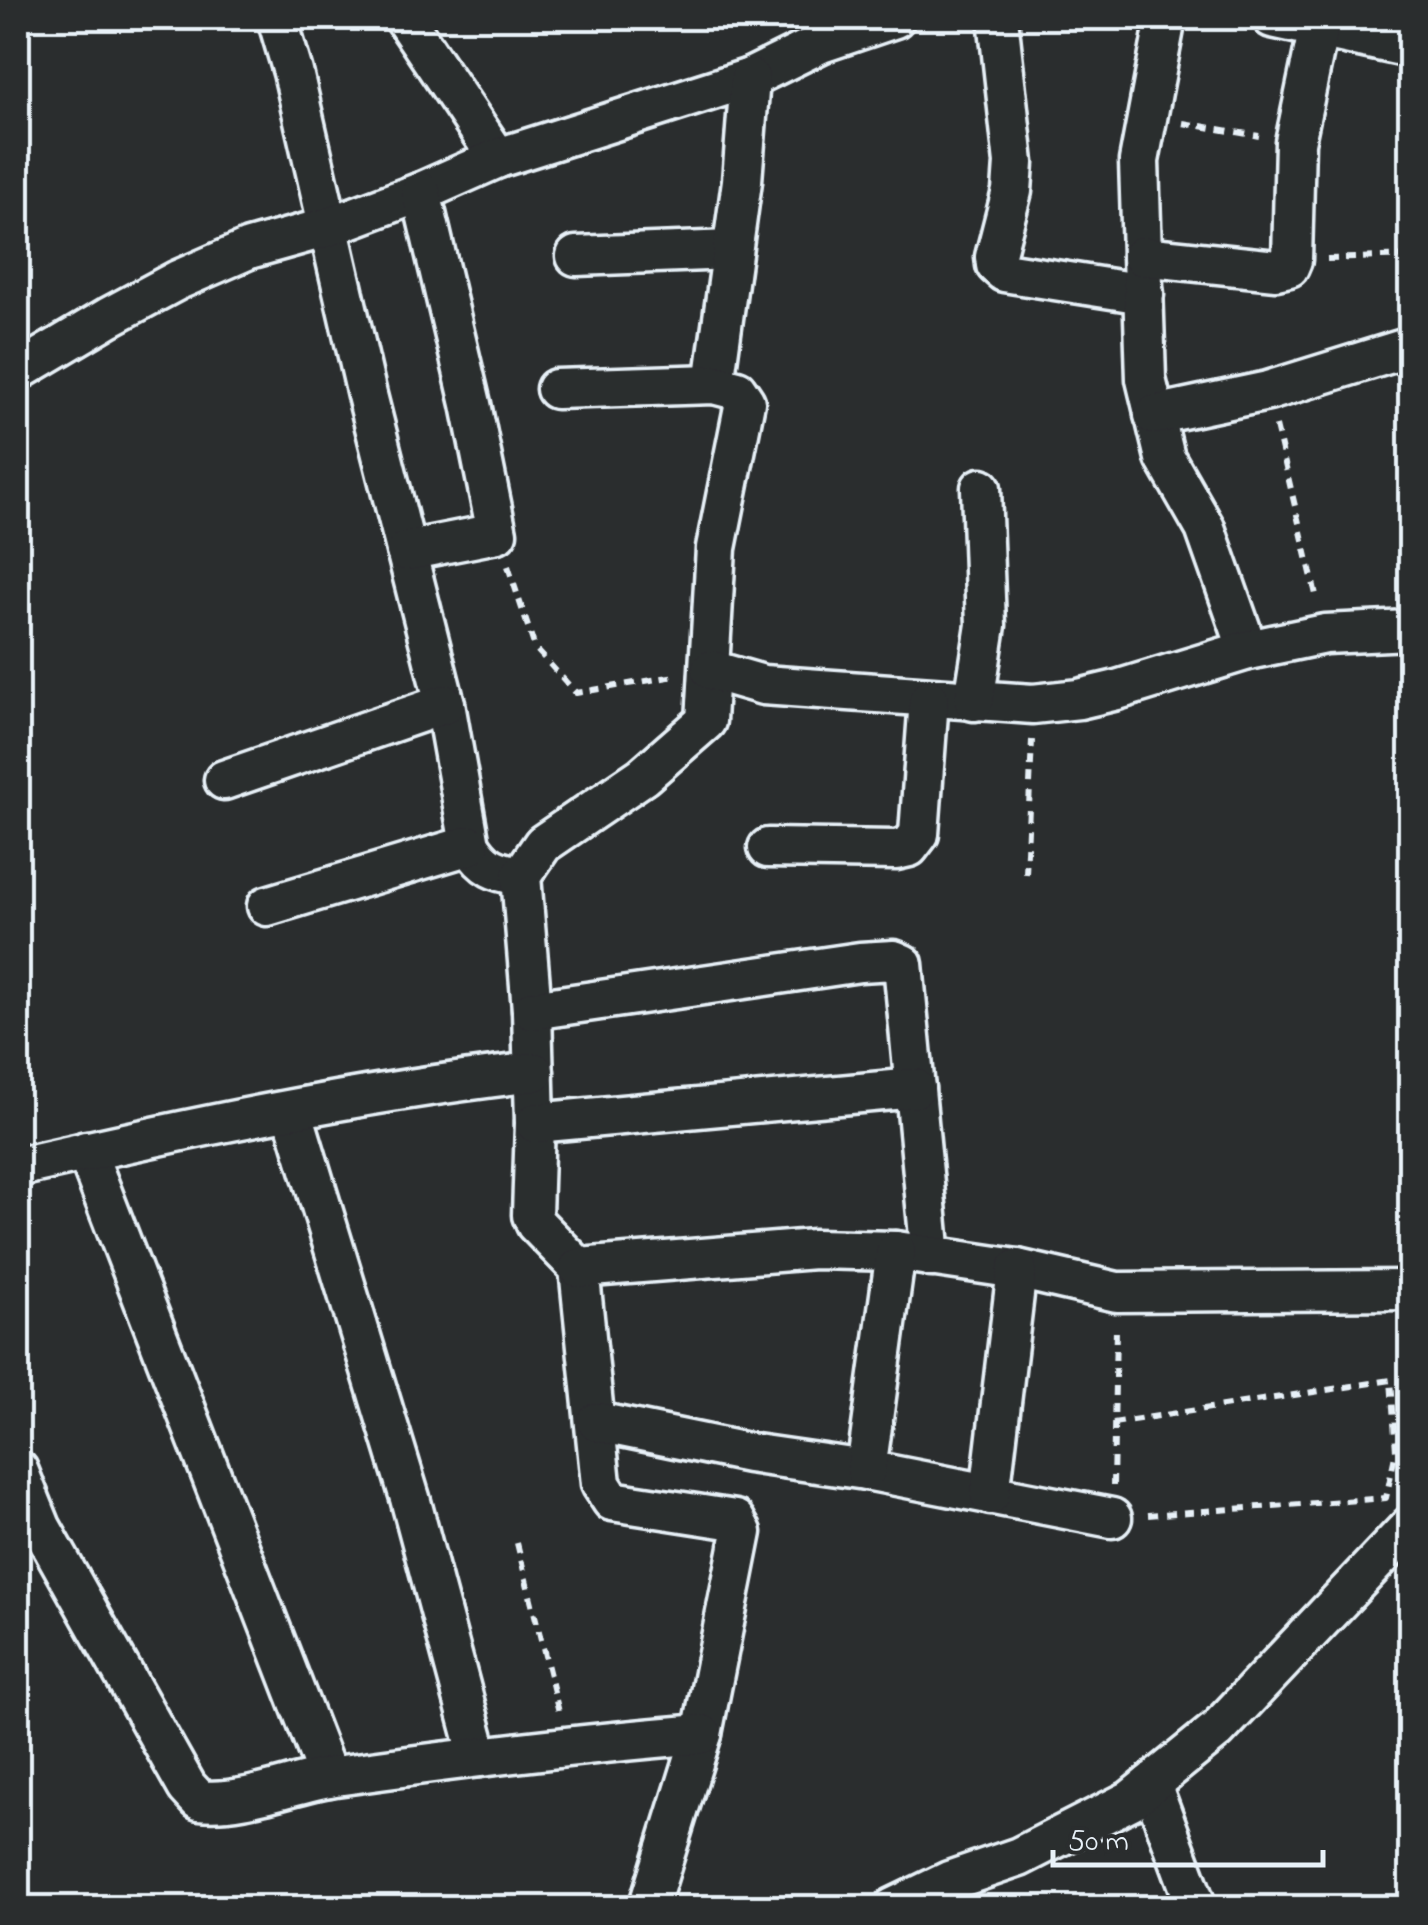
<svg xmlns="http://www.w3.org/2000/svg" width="1428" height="1925" viewBox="0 0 1428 1925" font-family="'Indie Flower',sans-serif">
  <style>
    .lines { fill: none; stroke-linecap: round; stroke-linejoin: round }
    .minor-casing { stroke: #e8f1f8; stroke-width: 45 }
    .path { stroke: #e8f1f8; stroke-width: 6; stroke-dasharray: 10 8; stroke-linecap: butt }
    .minor { stroke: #2a2d2e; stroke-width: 38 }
  </style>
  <rect width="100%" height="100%" fill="#2a2d2e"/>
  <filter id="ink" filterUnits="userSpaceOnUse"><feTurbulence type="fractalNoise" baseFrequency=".01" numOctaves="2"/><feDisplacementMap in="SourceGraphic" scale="20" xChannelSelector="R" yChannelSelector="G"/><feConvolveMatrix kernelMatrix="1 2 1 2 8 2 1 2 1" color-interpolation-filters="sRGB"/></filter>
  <g filter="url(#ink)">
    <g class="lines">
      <defs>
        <g id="minor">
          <path d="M277 18 293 72 367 395 445 704 470 845C484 868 496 872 521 876"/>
          <polyline points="404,18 498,158"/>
          <polyline points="998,18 1014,163 1012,191 995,257 996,265 1004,272 1144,294"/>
          <polyline points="1166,18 1139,161 1146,379 1165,458 1205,528 1248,650"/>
          <polyline points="1272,18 1410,48"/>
          <polyline points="576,256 732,250"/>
          <polyline points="1142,256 1276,270 1289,267 1292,260 1295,142 1319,27"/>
          <polyline points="18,371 109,317 178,280 249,249 328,227 421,192 498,158 750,78 821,43 895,18"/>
          <polyline points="714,384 742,181 750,78"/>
          <polyline points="556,389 714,384 737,390 745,402 716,548 706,721 643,776 543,844 521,876 532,1010 535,1123 532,1215 536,1224 579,1268 601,1484 612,1501 735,1520 742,1532 702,1734 648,1908"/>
          <polyline points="1154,415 1268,391 1410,347"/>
          <polyline points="406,551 497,533 471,404 421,192"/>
          <polyline points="711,670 763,685 1033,704 1079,699 1117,690 1248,650 1325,634 1410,630"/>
          <polyline points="974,701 986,625 981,488"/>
          <polyline points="224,780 445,704"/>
          <polyline points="768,848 896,850 909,847 919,834 929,699"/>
          <polyline points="267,906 470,845"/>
          <polyline points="532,1010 860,962 894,960 903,964 931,1257"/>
          <polyline points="292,1110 410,1498 479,1757"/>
          <polyline points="535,1123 915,1088"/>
          <polyline points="86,1151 328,1777"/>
          <path d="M18 1167C188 1128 360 1092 534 1072"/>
          <polyline points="579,1268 814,1249 896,1251 1017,1269 1117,1292 1410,1290"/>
          <polyline points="597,1422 748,1453 866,1470 1112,1518"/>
          <path d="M18 1470 41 1527 187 1787 199 1800C244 1805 290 1783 335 1776 457 1759 579 1744 702 1734"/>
          <polyline points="866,1470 896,1251"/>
          <polyline points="990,1495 1017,1269"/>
          <polyline points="1151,1784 1197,1908"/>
          <polyline points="893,1908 949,1881 1019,1857 1131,1800 1217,1730 1410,1526"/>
        </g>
      </defs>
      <use href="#minor" class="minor-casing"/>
      <g class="path">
        <polyline points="1183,123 1259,136"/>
        <polyline points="1327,259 1410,256"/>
        <polyline points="1276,426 1317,599"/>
        <polyline points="508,566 535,648 576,693 675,676"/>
        <polyline points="1026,874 1032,740"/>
        <polyline points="1113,1423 1391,1380 1396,1451 1386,1498 1148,1515"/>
        <polyline points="1113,1486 1116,1328"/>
        <polyline points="517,1543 559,1712"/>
      </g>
      <use href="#minor" class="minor"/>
    </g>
  </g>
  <rect width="1428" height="1925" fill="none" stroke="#2a2d2e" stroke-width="60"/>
  <rect x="30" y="30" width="1368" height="1865" fill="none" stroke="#e8f1f8" stroke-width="4" filter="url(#ink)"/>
  <path d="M1053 1850v15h270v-15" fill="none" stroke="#e8f1f8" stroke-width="5"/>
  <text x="1068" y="1850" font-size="30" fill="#e8f1f8" stroke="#2a2d2e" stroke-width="8" paint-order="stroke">50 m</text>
</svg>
